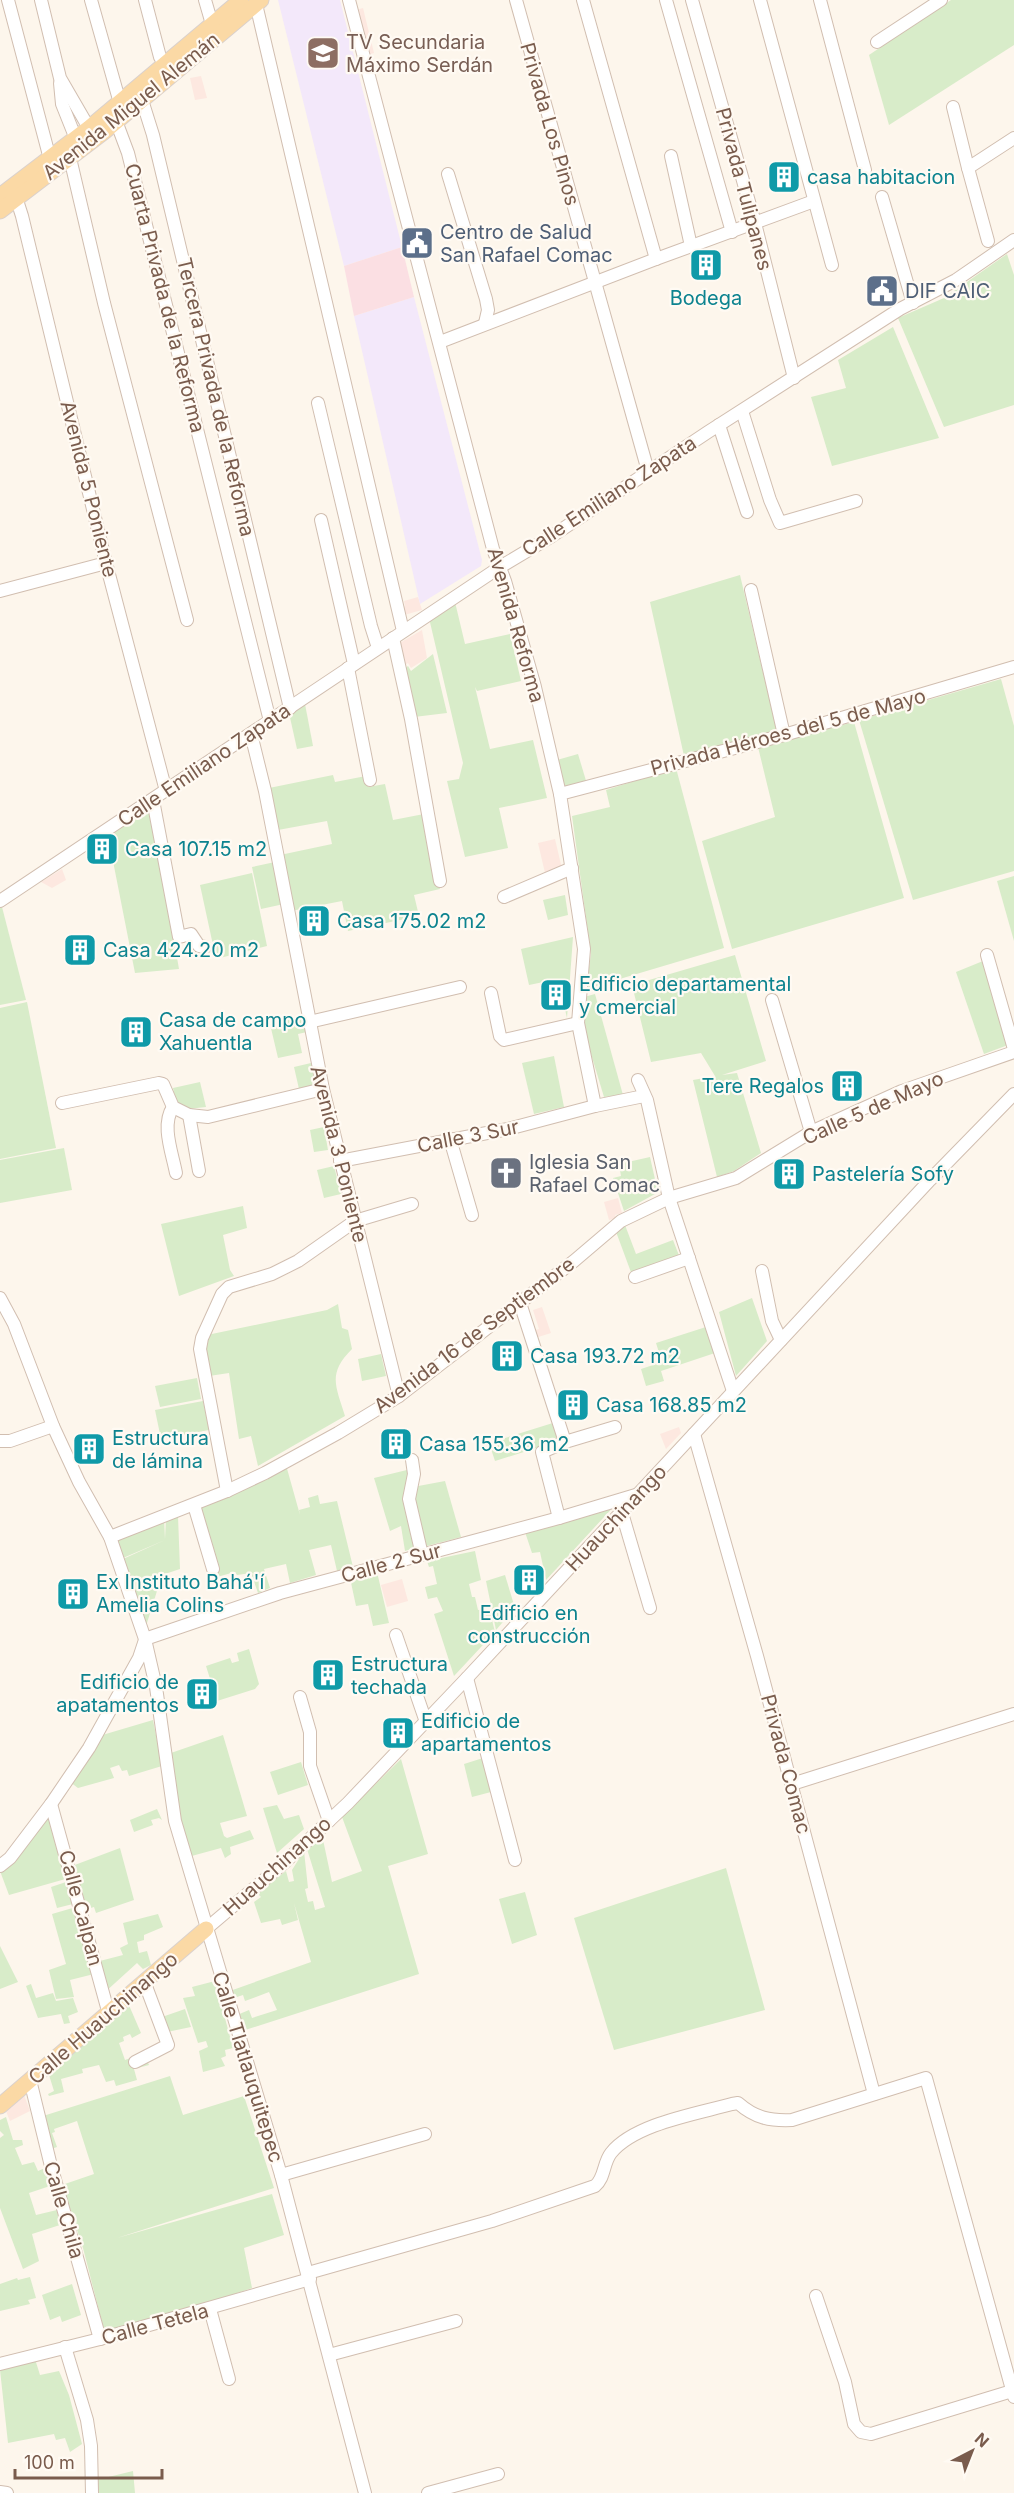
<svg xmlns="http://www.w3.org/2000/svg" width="1014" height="2493" viewBox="0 0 1014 2493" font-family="Inter,sans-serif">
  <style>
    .commercial { fill: #fde8e0 }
    .education { fill: #f3e8fa }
    .medical { fill: #fbdfe3 }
    .green { fill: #d8ecc9 }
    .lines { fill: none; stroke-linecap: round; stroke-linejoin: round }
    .minor-casing { stroke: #d1beb0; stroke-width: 14 }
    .major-casing { stroke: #dad1cd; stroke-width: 17 }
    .minor { stroke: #fff; stroke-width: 12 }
    .major { stroke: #fbd9a5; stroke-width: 15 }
    .labels { text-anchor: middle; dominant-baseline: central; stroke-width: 4.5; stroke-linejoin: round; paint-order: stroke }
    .education-label { font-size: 20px; fill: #785e54; stroke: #fffaf3; text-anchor: start }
    .street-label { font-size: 20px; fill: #7a5c4d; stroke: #fffaf3 }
    .culture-label { font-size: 20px; fill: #0d838f; stroke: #fffaf3; text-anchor: start }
    .service-label { font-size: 20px; fill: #4e5e75; stroke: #fffaf3; text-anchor: start }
    .worship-label { font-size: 20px; fill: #5b616d; stroke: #fffaf3; text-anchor: start }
  </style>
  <rect width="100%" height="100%" fill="#fdf6ec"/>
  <g class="commercial">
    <polygon points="363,8 374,53 367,55 356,10"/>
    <polygon points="201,76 207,98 195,100 190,78"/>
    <polygon points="418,597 422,610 404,615 402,608 405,606 404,601"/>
    <polygon points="422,630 427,658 411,668 408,663 403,666 398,644"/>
    <polygon points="555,839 562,869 545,873 538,843"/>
    <polygon points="62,869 66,880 52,888 41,882"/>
    <polygon points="618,1198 622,1213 615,1215 616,1218 609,1220 604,1202"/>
    <polygon points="542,1307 551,1333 535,1338 532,1331 539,1329 533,1310"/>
    <polygon points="679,1427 681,1433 666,1449 660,1434"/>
    <polygon points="402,1579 408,1601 387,1607 381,1585"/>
    <polygon points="24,2095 30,2111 10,2121 5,2109"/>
  </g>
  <g class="education">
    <polygon points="278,0 340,0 402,247 344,266"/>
    <polygon points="414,297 482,560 481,566 420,604 354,316"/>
  </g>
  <polygon class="medical" points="402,247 414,297 354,316 344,266"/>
  <g class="green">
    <polygon points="951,0 1014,0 1014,45 889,125 869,55"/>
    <polygon points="1007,254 1014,275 1014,405 944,427 898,318 944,298"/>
    <polygon points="893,327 939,438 832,466 811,397 846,388 838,360"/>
    <polygon points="740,575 777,732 684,756 650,602"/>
    <polygon points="455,602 465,644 510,634 521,681 477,691 475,687 490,749 533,740 547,798 499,808 508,848 465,857 447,781 459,779 463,763 429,618"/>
    <polygon points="433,654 447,713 414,717 404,669 408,666 411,671"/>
    <polygon points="1001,679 1014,726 1014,871 913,900 859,720"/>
    <polygon points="305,704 313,746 297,749 289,713"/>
    <polygon points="854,722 904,898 732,949 702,841 775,817 758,747"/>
    <polygon points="578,754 587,784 563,790 557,760"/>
    <polygon points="676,768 724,948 586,989 591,954 572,816 610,807 606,790"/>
    <polygon points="333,775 335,782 366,776 368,787 385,784 393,820 424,814 440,889 414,895 419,916 348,931 342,901 291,911 280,855 332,844 327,821 278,830 269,788"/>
    <polygon points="150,805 179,969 135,973 111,851 118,847 114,831"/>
    <polygon points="275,862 284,904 261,909 252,867"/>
    <polygon points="252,873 267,946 216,959 200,885"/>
    <polygon points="1014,876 1014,941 997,881"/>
    <polygon points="565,895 568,915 548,920 543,900"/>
    <polygon points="2,907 26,1000 0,1005 0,908"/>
    <polygon points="573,937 567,1018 558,979 529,985 521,949"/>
    <polygon points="735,955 766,1061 722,1075 737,1073 761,1153 734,1171 717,1177 693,1080 715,1076 701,1053 651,1062 632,985"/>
    <polygon points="983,961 1008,1045 984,1054 956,972"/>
    <polygon points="595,994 623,1095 604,1097 582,1024 584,997"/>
    <polygon points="27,1002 56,1148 0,1159 0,1008"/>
    <polygon points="303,1015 307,1032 298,1034 302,1053 278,1058 270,1024"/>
    <polygon points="554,1056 564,1107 534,1114 522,1063"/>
    <polygon points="311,1063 317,1085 299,1089 294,1067"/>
    <polygon points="200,1082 206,1107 188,1109 176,1101 173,1088"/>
    <polygon points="324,1127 328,1150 314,1152 310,1130"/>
    <polygon points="64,1148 72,1190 0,1203 0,1160"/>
    <polygon points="650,1157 657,1188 655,1194 624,1211 613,1178 621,1176 619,1164"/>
    <polygon points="334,1166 341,1194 324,1198 317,1170"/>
    <polygon points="243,1206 247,1228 223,1235 230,1270 234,1276 179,1296 161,1224"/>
    <polygon points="625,1225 636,1254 673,1240 680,1258 632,1275 615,1229"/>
    <polygon points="752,1298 767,1341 736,1376 719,1312"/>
    <path d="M338 1304 342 1328 348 1330 352 1349C327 1374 336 1386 345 1416L258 1466 251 1436 239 1439 229 1373 209 1376 203 1350 207 1335 327 1310Z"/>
    <polygon points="706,1327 715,1353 661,1371 664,1381 646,1386 641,1369 662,1362 656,1343"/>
    <polygon points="381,1354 386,1376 362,1381 358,1359"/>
    <polygon points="197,1378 201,1399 160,1407 155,1386"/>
    <polygon points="203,1401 209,1430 161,1439 155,1410"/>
    <polygon points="556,1422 562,1440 495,1461 489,1443"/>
    <polygon points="286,1465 300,1515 299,1510 310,1507 308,1498 318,1495 320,1504 337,1501 353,1567 337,1571 331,1545 309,1550 316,1575 290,1583 286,1564 264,1569 270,1588 258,1593 251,1573 237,1575 235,1572 217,1577 197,1507"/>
    <polygon points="411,1469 418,1547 405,1551 401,1526 390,1531 374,1478"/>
    <polygon points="445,1481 461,1537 423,1547 413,1487"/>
    <polygon points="616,1504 546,1580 540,1552 532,1553 525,1532"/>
    <polygon points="178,1516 180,1569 162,1575 146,1626 123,1559 165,1540 123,1558 116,1538 164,1518 165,1539 166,1519"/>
    <polygon points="475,1551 481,1580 469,1584 472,1597 475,1597 478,1610 489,1608 495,1632 454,1676 434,1614 443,1611 437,1597 428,1599 425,1587 437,1584 433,1566 429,1567 427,1561"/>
    <polygon points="377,1572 389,1623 373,1626 368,1604 356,1606 350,1578"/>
    <polygon points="505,1575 515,1608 496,1630 486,1581"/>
    <polygon points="249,1649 259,1684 255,1689 217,1701 206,1666 230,1658 232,1663 239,1661 237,1653"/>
    <polygon points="153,1720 162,1766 129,1776 127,1770 122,1771 119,1765 110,1768 114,1778 78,1788 70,1782 99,1736"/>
    <polygon points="223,1735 247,1816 220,1823 224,1836 227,1838 250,1830 254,1839 230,1847 231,1854 225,1858 221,1848 188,1857 179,1823 168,1754"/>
    <polygon points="483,1758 491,1792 472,1797 464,1764"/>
    <polygon points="401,1759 428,1854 388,1866 419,1974 239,2032 237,2015 249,2010 252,2018 277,2010 269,1992 245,2001 243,1995 231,1999 227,1992 311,1962 294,1903 298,1920 282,1925 280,1919 261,1923 254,1902 261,1897 257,1893 286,1871 289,1882 294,1881 292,1870 304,1851 308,1888 305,1889 308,1902 313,1901 315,1910 325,1907 307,1849 322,1835 332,1882 362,1871 342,1817"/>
    <polygon points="301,1762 308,1785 278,1795 270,1772"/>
    <polygon points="277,1805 284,1819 299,1815 304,1829 277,1853 263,1808"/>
    <polygon points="157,1809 162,1820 159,1818 151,1820 153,1825 134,1832 130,1820"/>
    <polygon points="51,1810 69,1878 9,1895 0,1871"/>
    <polygon points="120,1848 134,1900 96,1913 94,1907 84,1910 72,1866"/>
    <polygon points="726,1868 765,2010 614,2050 574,1918"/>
    <polygon points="66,1882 73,1904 57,1908 51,1887"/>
    <polygon points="525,1892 537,1935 512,1944 499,1899"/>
    <polygon points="76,1907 94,1974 70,1980 74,1997 56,1999 49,1970 66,1964 52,1914"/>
    <polygon points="158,1914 163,1927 144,1935 144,1940 137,1942 139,1953 147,1951 151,1965 143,1969 137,1963 104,1993 96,1962 123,1955 120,1948 128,1944 123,1923"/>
    <polygon points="0,1946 18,1982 0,1989"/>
    <polygon points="215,1981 233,2048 225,2050 226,2056 221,2058 225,2066 203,2072 199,2051 208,2047 206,2041 198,2043 183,1998 195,1996 192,1987"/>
    <polygon points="31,1984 36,1998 53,1993 56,2001 73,1998 78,2012 68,2016 70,2023 64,2024 61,2014 38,2018 26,1986"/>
    <polygon points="128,2003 141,2033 132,2038 130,2034 123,2037 124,2041 119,2043 125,2060 144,2053 149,2065 134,2069 137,2080 116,2086 114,2080 106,2082 99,2065 82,2069 83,2073 61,2079 64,2092 49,2096 48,2094 54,2091 49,2075 55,2066 57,2070 56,2065"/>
    <polygon points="185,2009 191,2027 167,2032 162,2017"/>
    <polygon points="170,2076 183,2115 244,2096 274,2188 117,2238 272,2194 284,2235 244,2248 252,2288 106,2338 83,2248 62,2185 94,2174 77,2121 54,2129 55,2132 52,2133 57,2147 51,2149 43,2116"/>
    <polygon points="6,2117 13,2140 22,2140 23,2145 15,2148 22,2165 34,2162 38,2171 45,2168 50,2186 29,2193 36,2215 57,2210 60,2225 32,2234 39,2261 23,2269 0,2208 0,2138 4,2135 0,2131 0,2120"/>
    <polygon points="30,2277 36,2298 28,2300 30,2304 0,2311 0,2284 17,2278 18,2280"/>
    <polygon points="72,2284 81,2315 62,2322 60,2316 50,2320 42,2295"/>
    <polygon points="35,2359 40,2375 59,2371 69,2395 82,2444 70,2452 65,2438 56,2440 54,2434 8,2443 0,2370"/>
    <polygon points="133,2471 135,2493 92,2493 92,2481"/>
  </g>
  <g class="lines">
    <defs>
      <g id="minor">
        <polyline points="8,0 50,159"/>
        <polyline points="41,0 60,78 89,128"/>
        <polyline points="91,0 120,103"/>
        <polyline points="145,0 160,57 169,72"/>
        <polyline points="205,0 214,31"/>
        <polyline points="349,0 493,549 505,581 535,687 560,794 584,949 578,1023 595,1106"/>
        <polyline points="516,0 648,471"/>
        <polyline points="583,0 656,259"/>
        <polyline points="666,0 732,232"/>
        <polyline points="692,0 755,223 794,378"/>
        <polyline points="760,0 832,265"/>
        <polyline points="820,0 865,170"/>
        <polyline points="256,4 403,631"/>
        <polyline points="877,42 941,0"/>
        <polyline points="60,83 62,104 76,139"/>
        <polyline points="137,94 142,100 153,135 290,708"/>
        <polyline points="953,107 968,168 1014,138"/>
        <polyline points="116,121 128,153 270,721"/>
        <polyline points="671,156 691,246"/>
        <polyline points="70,158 104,303 187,620"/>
        <polyline points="968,168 988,241"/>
        <polyline points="448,174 486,299 488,310 485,323"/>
        <polyline points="14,191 22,216 106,563 166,791"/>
        <polyline points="882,197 913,303"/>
        <polyline points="440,342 656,259 814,201"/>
        <polyline points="318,403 371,626 378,648"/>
        <polyline points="742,411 770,500 780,523 856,501"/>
        <polyline points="719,425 747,512"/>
        <polyline points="321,520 354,664"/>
        <polyline points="751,590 784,735"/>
        <polyline points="0,591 106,563"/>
        <polyline points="393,638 411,719 440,881"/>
        <polyline points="348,668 370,780"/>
        <polyline points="251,734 265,791 323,1089 399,1396"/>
        <polyline points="560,794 784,735 1014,667"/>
        <polyline points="153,800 179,937 191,934 199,946 205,947"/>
        <polyline points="504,897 572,868"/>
        <polyline points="0,901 500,567 552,536 708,432 900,309 956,280 1014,240"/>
        <polyline points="987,955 1014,1049"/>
        <polyline points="491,993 500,1036 504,1040 578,1023"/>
        <polyline points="772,1000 811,1132"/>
        <polyline points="309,1022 460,987"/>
        <polyline points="638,1080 647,1100 669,1198 733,1391"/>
        <polyline points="62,1103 159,1083 163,1084 173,1107 189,1115 208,1117 323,1089"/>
        <path d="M173 1107C161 1125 172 1152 176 1173"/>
        <polyline points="189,1115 199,1171"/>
        <polyline points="450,1139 472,1215"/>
        <polyline points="340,1161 508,1129 595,1106 644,1096"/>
        <polyline points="762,1271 772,1321 781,1340"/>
        <polyline points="635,1277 689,1258"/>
        <polyline points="0,1298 14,1324 53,1426 79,1482 110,1537 145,1639 156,1687 175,1821 281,2175 365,2493"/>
        <polyline points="520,1303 565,1442"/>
        <polyline points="694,1434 757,1656 874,2094"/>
        <polyline points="0,1441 10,1441 53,1426"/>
        <polyline points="412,1460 414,1474 409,1499 422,1555"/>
        <polyline points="227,1491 200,1349 202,1338 222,1294 229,1287 272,1274 298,1261 355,1221 412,1204"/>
        <polyline points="194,1505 213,1569"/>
        <polyline points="622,1513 650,1608"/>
        <polyline points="559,1518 542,1452 565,1442 615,1427"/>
        <polyline points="110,1537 227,1491 265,1473 338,1433 399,1396 574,1261 621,1221 669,1198 736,1178 811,1132 902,1091 1014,1052"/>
        <polyline points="396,1635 426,1722"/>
        <polyline points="145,1639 280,1593 559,1518 639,1494"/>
        <polyline points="467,1678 515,1860"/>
        <polyline points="300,1697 310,1732 310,1766 329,1821"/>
        <polyline points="792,1784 1014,1714"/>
        <polyline points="51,1804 108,2011"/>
        <polyline points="0,1866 10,1858 51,1804 89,1748 139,1658 145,1640"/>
        <polyline points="206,1929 284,1863 348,1803 467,1678 930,1180 1014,1094"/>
        <polyline points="135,2062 168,2045 144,1981"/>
        <polyline points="30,2080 50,2162 100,2339"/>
        <polyline points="281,2175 425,2134"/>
        <path d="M308 2273 492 2221 595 2186C605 2178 603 2163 611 2153 634 2124 696 2114 732 2104L738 2103C755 2118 770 2121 792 2120L926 2078 1014 2397"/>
        <polyline points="816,2296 845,2382 854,2424 861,2432 871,2434 1012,2391"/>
        <polyline points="210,2309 229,2379"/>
        <polyline points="65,2347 87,2420 91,2446 92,2493"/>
        <polyline points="329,2355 456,2321"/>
        <polyline points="0,2364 100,2339 310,2279"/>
        <polyline points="0,2492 7,2493"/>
        <polyline points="428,2493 498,2474"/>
      </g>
      <g id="major">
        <polyline points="0,196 89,128 241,0"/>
        <polyline points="0,211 105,131 261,0"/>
        <polyline points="0,2106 206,1929"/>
      </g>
    </defs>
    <use href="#minor" class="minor-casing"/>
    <use href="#major" class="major-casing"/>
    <use href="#minor" class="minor"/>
    <use href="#major" class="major"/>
  </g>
  <defs>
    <symbol id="school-square" viewBox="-11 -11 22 22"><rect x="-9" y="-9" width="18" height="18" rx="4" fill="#8d6e63" stroke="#fffaf3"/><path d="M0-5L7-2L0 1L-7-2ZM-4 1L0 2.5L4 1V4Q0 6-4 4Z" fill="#fff"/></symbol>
    <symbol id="building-square" viewBox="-11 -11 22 22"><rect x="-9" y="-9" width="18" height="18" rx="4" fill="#0f9aa8" stroke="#fffaf3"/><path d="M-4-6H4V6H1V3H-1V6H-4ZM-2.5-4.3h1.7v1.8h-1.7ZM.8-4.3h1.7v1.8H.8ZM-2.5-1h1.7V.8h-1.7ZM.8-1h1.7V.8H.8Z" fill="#fff"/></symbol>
    <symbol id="civic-square" viewBox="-11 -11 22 22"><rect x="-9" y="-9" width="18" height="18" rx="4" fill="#5c6f8a" stroke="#fffaf3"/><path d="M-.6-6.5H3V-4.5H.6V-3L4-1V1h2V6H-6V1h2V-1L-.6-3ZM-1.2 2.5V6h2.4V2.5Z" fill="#fff"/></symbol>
    <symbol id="church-square" viewBox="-11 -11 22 22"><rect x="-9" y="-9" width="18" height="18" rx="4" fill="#6b7280" stroke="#fffaf3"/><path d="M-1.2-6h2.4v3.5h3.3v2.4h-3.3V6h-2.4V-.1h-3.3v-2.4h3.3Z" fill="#fff"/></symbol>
  </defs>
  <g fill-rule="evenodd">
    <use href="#school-square" x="304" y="34" width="38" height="38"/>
    <use href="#building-square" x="765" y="158" width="38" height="38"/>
    <use href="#civic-square" x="398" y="224" width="38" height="38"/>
    <use href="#building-square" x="687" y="246" width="38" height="38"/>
    <use href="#civic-square" x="863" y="272" width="38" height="38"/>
    <use href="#building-square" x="83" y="830" width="38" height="38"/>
    <use href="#building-square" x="295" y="902" width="38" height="38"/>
    <use href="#building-square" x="61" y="931" width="38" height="38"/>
    <use href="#building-square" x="537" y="976" width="38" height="38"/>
    <use href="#building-square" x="117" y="1013" width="38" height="38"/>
    <use href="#building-square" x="828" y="1067" width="38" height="38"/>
    <use href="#church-square" x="487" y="1154" width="38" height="38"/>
    <use href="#building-square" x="770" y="1155" width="38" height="38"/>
    <use href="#building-square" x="488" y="1337" width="38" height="38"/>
    <use href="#building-square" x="554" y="1386" width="38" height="38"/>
    <use href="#building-square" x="377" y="1425" width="38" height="38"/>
    <use href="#building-square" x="70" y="1430" width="38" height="38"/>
    <use href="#building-square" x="510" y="1561" width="38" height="38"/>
    <use href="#building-square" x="54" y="1575" width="38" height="38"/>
    <use href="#building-square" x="309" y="1656" width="38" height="38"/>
    <use href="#building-square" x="183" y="1675" width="38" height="38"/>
    <use href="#building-square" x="379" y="1714" width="38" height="38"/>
  </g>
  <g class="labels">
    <g class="education-label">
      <text x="346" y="42">TV Secundaria<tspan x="346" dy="23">Máximo Serdán</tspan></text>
    </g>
    <g class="street-label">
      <text transform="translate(131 106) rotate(-39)">Avenida Miguel Alemán</text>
      <text transform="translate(550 124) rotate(74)">Privada Los Pinos</text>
      <text transform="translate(744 189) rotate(75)">Privada Tulipanes</text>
      <text transform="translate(165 298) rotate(76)">Cuarta Privada de la Reforma</text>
      <text transform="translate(216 397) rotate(77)">Tercera Privada de la Reforma</text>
      <text transform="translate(89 489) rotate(76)">Avenida 5 Poniente</text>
      <text transform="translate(609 496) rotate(-33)">Calle Emiliano Zapata</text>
      <text transform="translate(516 625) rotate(74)">Avenida Reforma</text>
      <text transform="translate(788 732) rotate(-15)">Privada Héroes del 5 de Mayo</text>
      <text transform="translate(204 765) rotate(-34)">Calle Emiliano Zapata</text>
      <text transform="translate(873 1108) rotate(-24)">Calle 5 de Mayo</text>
      <text transform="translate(468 1136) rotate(-11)">Calle 3 Sur</text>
      <text transform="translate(339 1154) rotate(76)">Avenida 3 Poniente</text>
      <text transform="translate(474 1335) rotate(-37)">Avenida 16 de Septiembre</text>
      <text transform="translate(616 1518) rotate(-47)">Huauchinango</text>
      <text transform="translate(391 1563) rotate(-15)">Calle 2 Sur</text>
      <text transform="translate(786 1764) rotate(75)">Privada Comac</text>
      <text transform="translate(277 1866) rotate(-42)">Huauchinango</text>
      <text transform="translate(81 1908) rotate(75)">Calle Calpan</text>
      <text transform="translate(103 2018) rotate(-41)">Calle Huauchinango</text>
      <text transform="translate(248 2067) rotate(73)">Calle Tlatlauquitepec</text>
      <text transform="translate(64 2210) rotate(74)">Calle Chila</text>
      <text transform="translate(155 2324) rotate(-15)">Calle Tetela</text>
    </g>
    <g class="culture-label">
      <text x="807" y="177">casa habitacion</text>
      <text x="706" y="298" text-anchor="middle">Bodega</text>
      <text x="125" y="849">Casa 107.15 m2</text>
      <text x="337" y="921">Casa 175.02 m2</text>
      <text x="103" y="950">Casa 424.20 m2</text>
      <text x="579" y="984">Edificio departamental<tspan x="579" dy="23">y cmercial</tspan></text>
      <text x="159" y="1020">Casa de campo<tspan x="159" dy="23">Xahuentla</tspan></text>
      <text x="824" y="1086" text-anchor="end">Tere Regalos</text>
      <text x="812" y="1174">Pastelería Sofy</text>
      <text x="530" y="1356">Casa 193.72 m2</text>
      <text x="596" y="1405">Casa 168.85 m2</text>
      <text x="112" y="1438">Estructura<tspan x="112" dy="23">de lámina</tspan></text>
      <text x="419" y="1444">Casa 155.36 m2</text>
      <text x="96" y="1582">Ex Instituto Bahá'í<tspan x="96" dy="23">Amelia Colins</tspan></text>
      <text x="529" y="1613" text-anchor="middle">Edificio en<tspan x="529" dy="23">construcción</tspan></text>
      <text x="351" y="1664">Estructura<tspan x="351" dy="23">techada</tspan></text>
      <text x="179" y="1682" text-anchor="end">Edificio de<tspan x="179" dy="23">apatamentos</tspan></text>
      <text x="421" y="1721">Edificio de<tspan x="421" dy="23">apartamentos</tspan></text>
    </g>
    <g class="service-label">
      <text x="440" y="232">Centro de Salud<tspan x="440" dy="23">San Rafael Comac</tspan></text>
      <text x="905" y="291">DIF CAIC</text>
    </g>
    <g class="worship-label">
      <text x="529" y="1162">Iglesia San<tspan x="529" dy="23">Rafael Comac</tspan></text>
    </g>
  </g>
  <g transform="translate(972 2451) rotate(42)" stroke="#fffaf3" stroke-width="4.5" paint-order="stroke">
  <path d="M0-4.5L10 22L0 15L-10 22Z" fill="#7a5c4d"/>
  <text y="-9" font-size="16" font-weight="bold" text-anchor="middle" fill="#7a5c4d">N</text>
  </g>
  <path d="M15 2469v9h147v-9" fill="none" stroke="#7a5c4d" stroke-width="3"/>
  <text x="24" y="2469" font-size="18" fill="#7a5c4d" stroke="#fffaf3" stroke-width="4.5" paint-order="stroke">100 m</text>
</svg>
